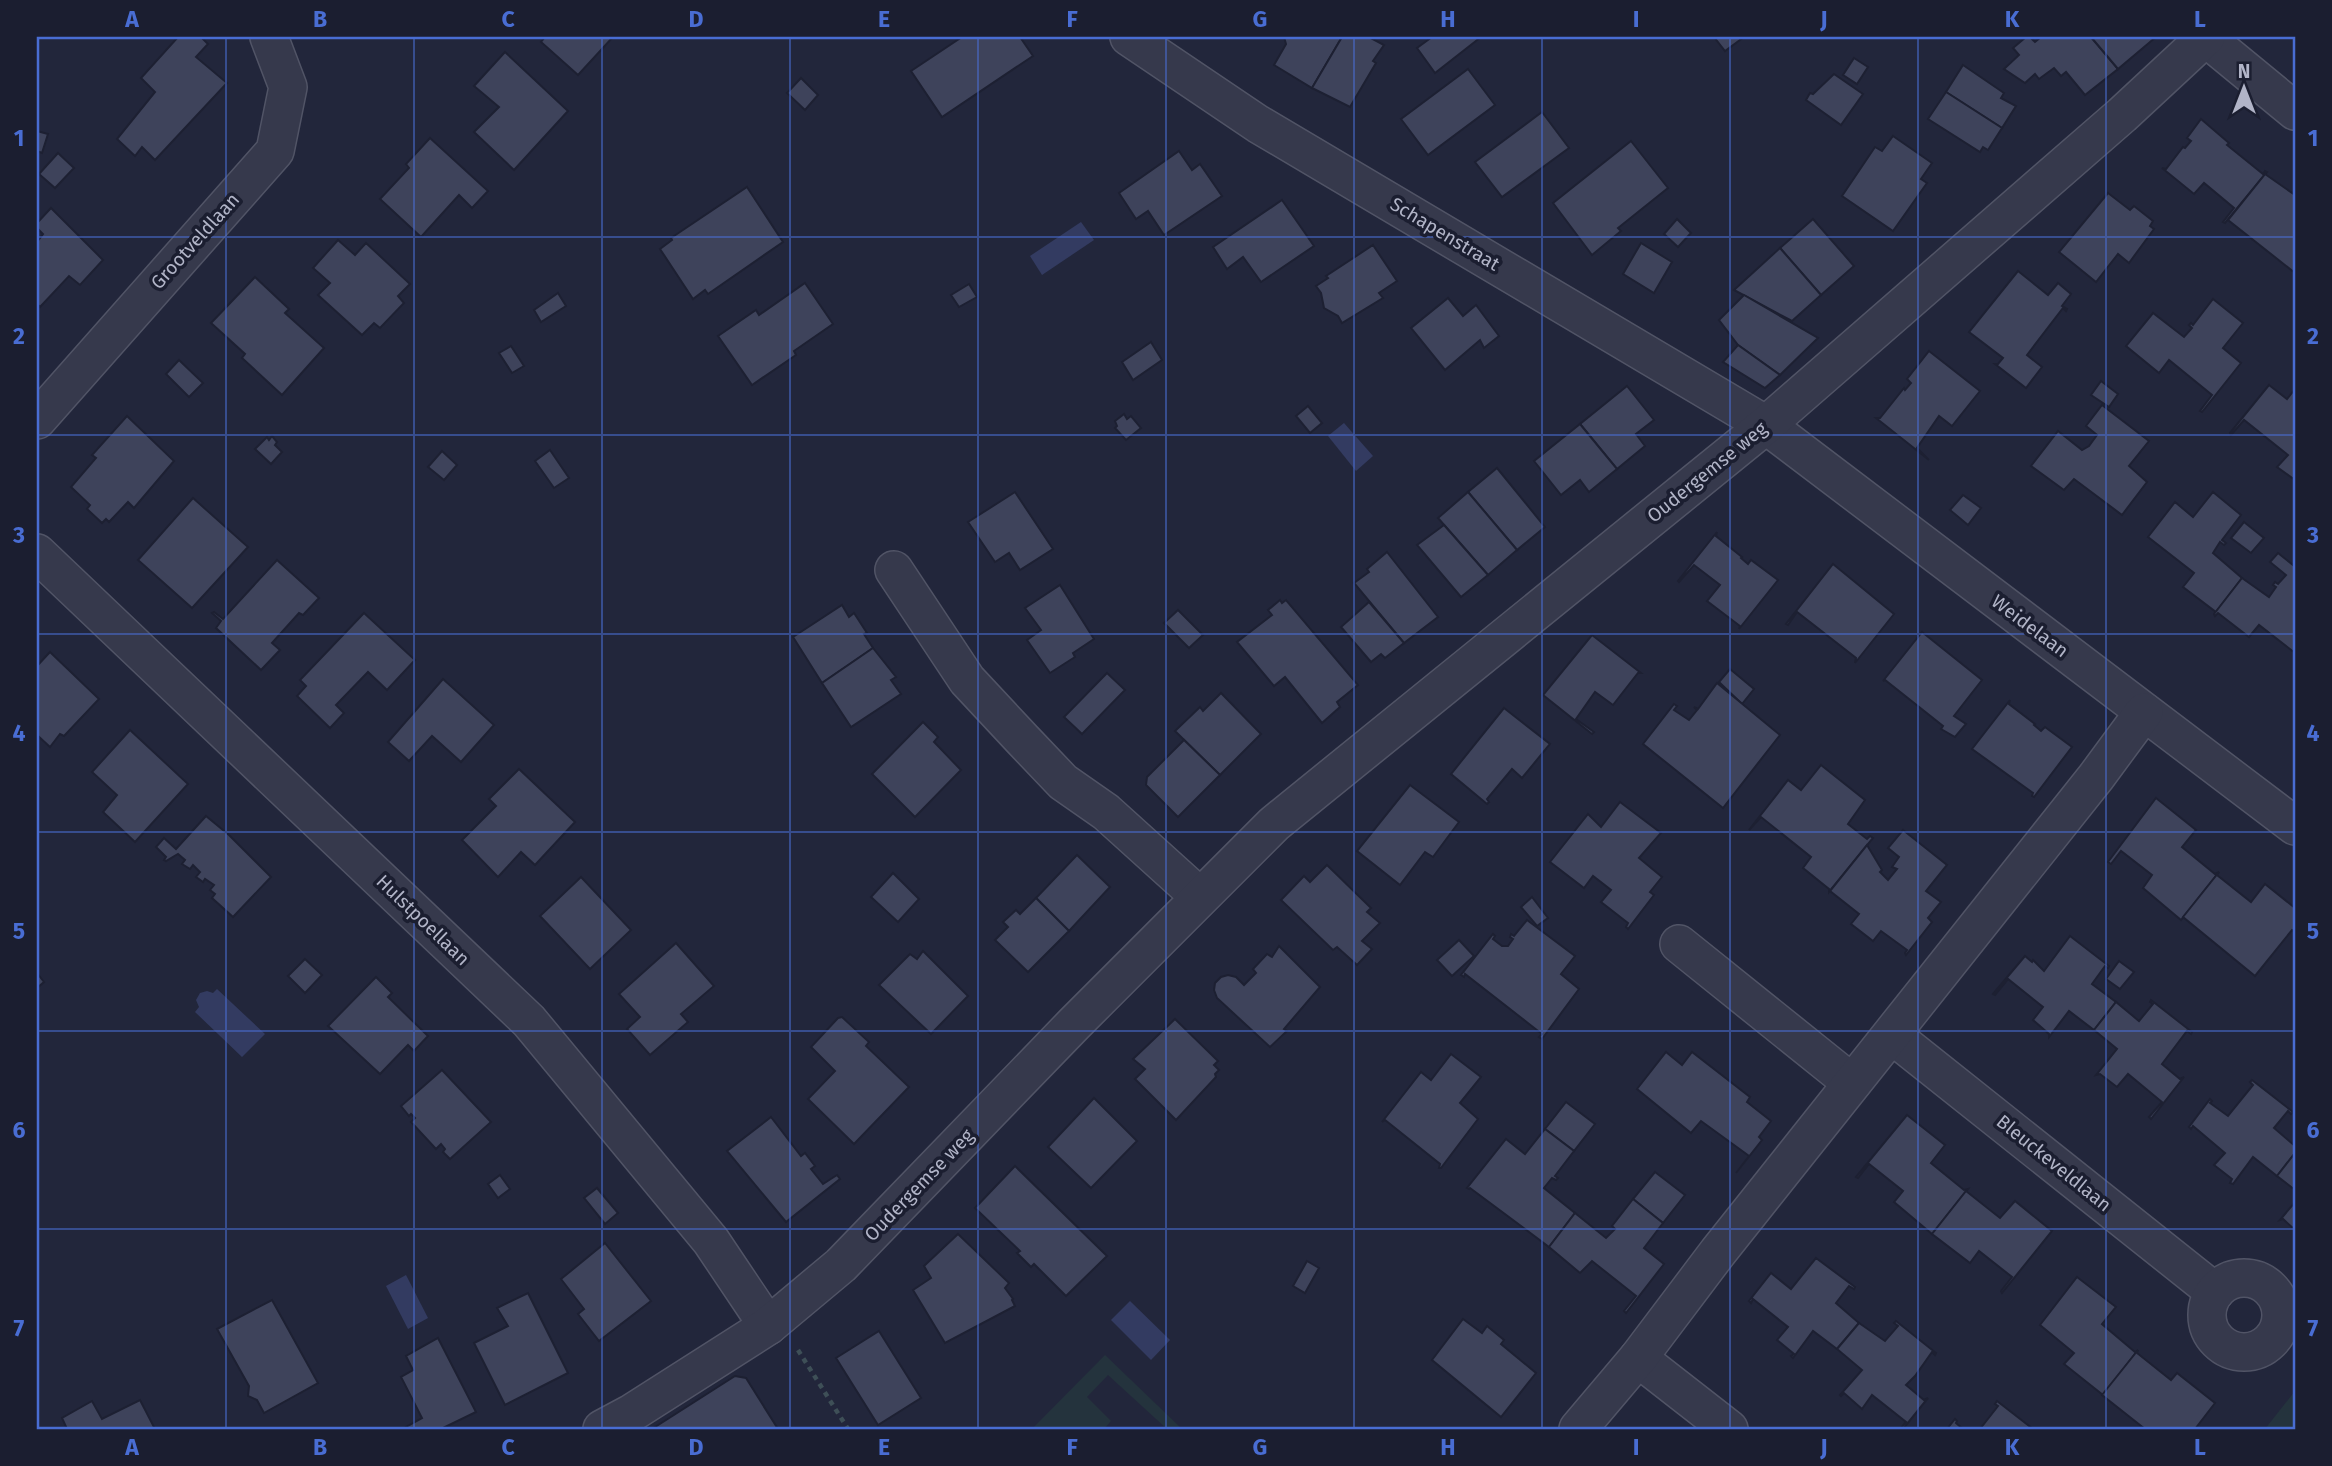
<svg xmlns="http://www.w3.org/2000/svg" width="2332" height="1466" viewBox="0 0 2332 1466" font-family="'Fira Sans',sans-serif">
  <style>
    .green { fill: #24333d }
    .water { fill: #333b61 }
    .building { fill: #3e435b; stroke: #1d2032; stroke-width: 2 }
    .lines { fill: none; stroke-linecap: round; stroke-linejoin: round }
    .street-casing { stroke: #515466; stroke-width: 40 }
    .path { stroke: #3e4f57; stroke-width: 4.5; stroke-dasharray: 5 5; stroke-linecap: butt }
    .street { stroke: #36394c; stroke-width: 37 }
    .grid { fill: none; stroke: #496dd3; stroke-width: 2; stroke-opacity: 0.55 }
    .labels { text-anchor: middle; dominant-baseline: central; stroke-width: 7; stroke-linejoin: round; paint-order: stroke }
    .street-label { font-size: 19px; fill: #b1b4c7; stroke: #1b1e30 }
    .neatline { fill: none; stroke: #496dd3; stroke-width: 2.5 }
    .grid-label { font-size: 23px; text-anchor: middle; font-weight: bold; fill: #496dd3 }
  </style>
  <rect width="100%" height="100%" fill="#22263b"/>
  <g class="green">
    <polygon points="1105,1355 1182,1429 1167,1429 1108,1375 1087,1397 1111,1421 1104,1429 1032,1429"/>
    <polygon points="2295,1391 2295,1429 2265,1429"/>
  </g>
  <g class="water">
    <polygon points="1081,222 1094,240 1042,275 1030,256"/>
    <polygon points="1344,423 1373,456 1356,471 1328,436"/>
    <polygon points="217,989 265,1034 242,1057 195,1012 199,1007 196,1000 200,993 207,991 213,993"/>
    <polygon points="406,1275 428,1318 408,1329 386,1286"/>
    <polygon points="1130,1301 1170,1340 1151,1360 1111,1320"/>
  </g>
  <g class="building">
    <polygon points="178,37 201,37 208,44 196,57 227,83 155,160 142,147 135,156 117,139 155,92 141,78"/>
    <polygon points="545,37 613,37 578,75 541,42"/>
    <polygon points="962,37 1020,37 1033,56 942,117 911,71"/>
    <polygon points="1284,37 1342,37 1312,88 1274,65 1286,44"/>
    <polygon points="1342,37 1369,37 1384,45 1373,61 1376,63 1350,107 1312,88"/>
    <polygon points="1432,37 1481,37 1435,73 1417,48"/>
    <polygon points="1714,37 1744,37 1725,51"/>
    <polygon points="2026,37 2030,37 2035,42 2041,37 2091,37 2118,69 2085,95 2066,72 2061,76 2054,68 2039,79 2035,74 2025,83 2004,69 2019,55 2013,48"/>
    <polygon points="2091,37 2156,37 2118,69"/>
    <polygon points="505,52 568,111 514,170 474,132 499,107 474,86"/>
    <polygon points="1854,58 1868,67 1857,84 1843,75"/>
    <polygon points="1963,65 2004,93 2001,98 2016,106 2002,128 1946,92"/>
    <polygon points="1468,69 1495,105 1428,155 1401,119"/>
    <polygon points="1834,74 1863,94 1841,125 1806,100 1810,93 1813,94"/>
    <polygon points="801,78 818,95 805,110 787,93"/>
    <polygon points="1946,92 2002,128 1988,150 1983,147 1980,152 1928,119"/>
    <polygon points="1542,112 1569,148 1502,197 1475,162"/>
    <polygon points="2201,119 2229,143 2227,145 2263,174 2265,171 2267,172 2225,223 2223,222 2234,208 2204,183 2194,194 2162,168 2166,169 2183,147 2185,148 2191,141 2187,138"/>
    <polygon points="37,131 48,134 42,153 37,151"/>
    <polygon points="1893,136 1932,163 1921,179 1927,183 1893,231 1842,196 1875,147 1882,151"/>
    <polygon points="430,138 488,191 472,208 459,195 421,237 380,199 409,168 406,164"/>
    <polygon points="1631,141 1668,188 1618,228 1621,231 1592,255 1553,203"/>
    <polygon points="1179,151 1192,170 1200,164 1222,196 1164,235 1148,211 1136,219 1119,193"/>
    <polygon points="58,153 74,168 55,188 39,174"/>
    <polygon points="2265,174 2295,195 2295,273 2228,220"/>
    <polygon points="747,187 783,242 708,294 705,290 693,299 660,249 672,240 671,238"/>
    <polygon points="2108,193 2130,210 2134,206 2153,221 2150,226 2154,229 2129,263 2118,254 2096,282 2059,252"/>
    <polygon points="1282,200 1314,246 1261,282 1243,257 1227,269 1213,247"/>
    <polygon points="51,208 103,260 80,285 69,276 40,307 37,304 37,242 43,234 37,228 37,223"/>
    <polygon points="1677,219 1691,233 1678,247 1664,234"/>
    <polygon points="1813,219 1854,266 1821,295 1780,248"/>
    <polygon points="338,240 355,255 366,243 410,284 398,296 404,303 380,328 374,323 362,335 318,295 330,283 313,268"/>
    <polygon points="1641,243 1672,262 1654,293 1623,274"/>
    <polygon points="1373,245 1397,281 1379,293 1383,298 1342,323 1338,316 1324,308 1321,293 1316,286 1328,278 1326,276"/>
    <polygon points="1780,248 1821,295 1792,321 1734,290"/>
    <polygon points="2018,271 2048,295 2058,283 2071,294 2062,306 2067,309 2066,311 2063,308 2027,355 2042,367 2026,388 1995,364 1998,364 2003,358 1969,332"/>
    <polygon points="255,277 289,309 285,313 324,348 282,395 242,358 245,354 211,323"/>
    <polygon points="805,283 833,324 794,351 796,355 752,385 718,336 756,310 759,315"/>
    <polygon points="969,284 977,297 959,307 951,295"/>
    <polygon points="558,293 566,306 541,322 534,310"/>
    <polygon points="1744,295 1818,338 1780,375 1738,345 1719,320"/>
    <polygon points="1448,298 1463,316 1476,305 1499,336 1484,348 1480,340 1445,370 1411,328"/>
    <polygon points="2213,299 2243,323 2223,348 2241,363 2202,412 2200,411 2212,395 2169,360 2159,373 2126,346 2153,313 2184,337 2192,328 2189,325 2191,323 2193,325"/>
    <polygon points="1151,342 1162,360 1133,380 1122,362"/>
    <polygon points="1738,345 1780,375 1765,388 1723,362"/>
    <polygon points="511,346 524,366 512,373 499,353"/>
    <polygon points="1929,351 1980,391 1952,426 1939,416 1917,448 1929,460 1876,418 1880,418 1904,388 1905,390 1911,383 1907,379"/>
    <polygon points="179,360 203,383 189,397 166,374"/>
    <polygon points="2101,381 2118,394 2109,407 2091,395"/>
    <polygon points="2269,385 2287,399 2295,389 2295,480 2277,467 2288,455 2244,420 2231,435 2230,433"/>
    <polygon points="1627,386 1654,420 1636,434 1645,446 1617,469 1580,424"/>
    <polygon points="2102,405 2149,441 2129,466 2147,482 2122,515 2074,479 2064,490 2031,466 2058,431 2082,450 2089,446 2097,435 2086,426"/>
    <polygon points="1308,406 1322,423 1310,433 1296,416"/>
    <polygon points="1124,414 1127,419 1131,416 1141,428 1126,440 1115,428 1117,426 1115,421"/>
    <polygon points="127,416 174,461 134,508 128,502 109,522 106,519 102,523 87,509 90,505 71,487 96,458 92,455"/>
    <polygon points="1580,424 1617,469 1589,492 1580,480 1561,495 1534,461"/>
    <polygon points="272,436 277,442 275,445 282,452 271,464 255,449 267,437 269,440"/>
    <polygon points="550,450 569,478 554,488 535,461"/>
    <polygon points="442,451 457,465 444,480 428,467"/>
    <polygon points="1497,468 1545,527 1517,550 1468,492"/>
    <polygon points="1015,492 1053,549 1020,570 1009,553 995,562 968,522"/>
    <polygon points="1468,492 1517,550 1488,575 1438,518"/>
    <polygon points="2213,492 2241,515 2222,540 2226,543 2224,545 2220,542 2213,553 2242,578 2216,612 2183,587 2194,573 2148,537 2175,502 2193,517"/>
    <polygon points="1963,495 1981,508 1968,525 1950,510"/>
    <polygon points="193,498 248,547 192,608 138,560"/>
    <polygon points="2244,522 2264,538 2251,553 2231,538"/>
    <polygon points="1444,525 1488,575 1461,597 1417,545"/>
    <polygon points="1717,532 1716,536 1742,557 1741,558 1748,564 1751,560 1778,580 1739,629 1740,626 1707,601 1720,585 1694,565 1679,582 1678,581"/>
    <polygon points="1387,552 1438,617 1404,643 1354,583 1369,572 1367,569"/>
    <polygon points="2278,553 2293,565 2295,562 2295,653 2259,625 2249,637 2218,613 2215,616 2214,614 2242,578 2269,597 2276,587 2273,585 2275,582 2278,584 2286,575 2270,562"/>
    <polygon points="277,560 319,598 303,615 299,613 272,643 280,650 261,670 216,628 221,621 212,613 214,612 223,619"/>
    <polygon points="1833,564 1894,614 1855,663 1856,658 1797,612 1788,625 1786,624"/>
    <polygon points="1060,585 1094,639 1073,653 1075,657 1050,673 1027,640 1041,630 1025,608"/>
    <polygon points="1280,600 1282,603 1286,600 1358,685 1337,702 1340,707 1322,723 1285,677 1274,686 1237,642 1272,615 1268,610"/>
    <polygon points="1369,602 1404,643 1385,658 1381,654 1371,662 1341,627"/>
    <polygon points="842,605 849,617 854,613 867,633 864,634 873,648 822,683 793,637"/>
    <polygon points="1178,610 1203,635 1189,648 1164,623"/>
    <polygon points="364,613 415,660 387,690 368,672 336,705 344,713 330,728 297,696 306,686 300,680"/>
    <polygon points="1922,632 1982,680 1954,716 1966,724 1955,737 1941,729 1943,726 1885,680 1883,681"/>
    <polygon points="1592,635 1641,673 1638,673 1613,705 1595,692 1576,719 1594,732 1592,734 1543,695"/>
    <polygon points="873,648 896,677 891,680 901,694 851,727 822,683"/>
    <polygon points="50,652 99,699 64,736 60,734 50,747 37,735 37,666"/>
    <polygon points="1730,669 1754,689 1742,704 1719,682"/>
    <polygon points="1107,673 1125,690 1082,734 1064,717"/>
    <polygon points="443,679 494,725 461,762 432,736 409,761 388,742"/>
    <polygon points="1717,683 1780,735 1723,808 1643,744 1674,704 1677,706 1674,710 1689,720 1697,710 1694,707 1698,709"/>
    <polygon points="1221,693 1261,734 1220,775 1175,731 1200,707 1203,711"/>
    <polygon points="2010,700 2009,704 2035,724 2034,725 2041,731 2045,727 2072,747 2034,797 2032,796 2033,793 1972,749"/>
    <polygon points="1504,708 1550,744 1522,778 1512,769 1487,799 1489,802 1487,804 1451,774"/>
    <polygon points="923,722 938,737 934,742 961,770 915,817 872,774"/>
    <polygon points="130,730 188,784 135,842 103,812 117,795 92,772"/>
    <polygon points="1184,740 1220,775 1178,817 1146,785 1147,777"/>
    <polygon points="1821,765 1865,800 1848,824 1867,839 1870,836 1873,838 1829,892 1829,889 1803,868 1811,857 1761,817 1749,830 1788,780 1801,790"/>
    <polygon points="519,769 575,822 535,865 521,852 498,877 462,840 496,806 489,799"/>
    <polygon points="1410,785 1459,822 1433,857 1425,852 1400,885 1357,851"/>
    <polygon points="2156,798 2196,830 2182,847 2215,874 2219,872 2181,920 2143,888 2152,875 2121,851 2111,864 2108,862"/>
    <polygon points="1620,802 1661,833 1639,858 1662,877 1650,892 1654,895 1628,929 1626,927 1628,923 1601,902 1611,890 1593,876 1584,888 1550,862 1588,814 1601,827"/>
    <polygon points="206,816 229,835 271,877 233,917 212,898 215,894 210,890 214,885 205,879 203,882 196,877 200,872 193,865 190,869 182,864 185,860 178,854 166,861 164,860 166,857 156,847 164,838 176,849"/>
    <polygon points="1903,830 1947,865 1926,891 1941,902 1928,918 1932,922 1906,955 1905,953 1907,950 1881,931 1873,941 1851,924 1859,914 1830,891 1867,845 1882,870 1880,872 1888,880 1897,869 1892,867 1899,857 1888,848"/>
    <polygon points="1077,855 1110,887 1069,931 1036,898"/>
    <polygon points="1327,865 1371,908 1367,912 1380,923 1362,941 1372,949 1357,965 1337,947 1333,950 1281,900 1304,876 1310,882"/>
    <polygon points="2219,872 2217,875 2251,902 2265,884 2295,908 2295,932 2292,930 2255,976 2183,917"/>
    <polygon points="893,873 919,899 898,922 871,897"/>
    <polygon points="581,877 631,930 590,969 540,916"/>
    <polygon points="1532,897 1548,918 1537,926 1521,907"/>
    <polygon points="1036,898 1069,931 1028,972 995,940 1008,927 1003,922 1016,910 1020,914"/>
    <polygon points="1527,920 1575,956 1561,974 1579,989 1542,1039 1539,1037 1542,1034 1465,974 1464,977 1461,975 1493,934 1495,936 1493,939 1502,946 1508,946 1513,939 1510,937 1511,934 1514,936"/>
    <polygon points="2070,936 2109,966 2108,968 2105,966 2092,984 2116,1002 2094,1030 2069,1011 2049,1037 2049,1034 2033,1020 2043,1007 2008,979 1995,995 1993,994 2025,956 2032,962 2033,960 2044,971"/>
    <polygon points="1459,940 1474,956 1452,976 1437,960"/>
    <polygon points="676,943 714,986 681,1014 688,1022 650,1055 627,1029 640,1017 619,994"/>
    <polygon points="1279,946 1320,987 1284,1029 1287,1031 1270,1047 1217,998 1214,990 1215,983 1221,977 1228,975 1236,977 1244,985 1256,973 1253,969 1267,954 1272,957"/>
    <polygon points="923,951 968,996 931,1034 879,985 910,954 917,959"/>
    <polygon points="305,959 322,975 305,993 288,976"/>
    <polygon points="2119,961 2134,972 2120,989 2106,979"/>
    <polygon points="37,973 44,982 37,988"/>
    <polygon points="376,977 392,993 388,997 428,1036 414,1051 408,1045 380,1074 328,1026"/>
    <polygon points="2151,1000 2192,1032 2191,1034 2187,1031 2162,1064 2180,1079 2184,1077 2151,1119 2149,1117 2162,1102 2128,1074 2117,1087 2100,1074 2096,1075 2117,1049 2094,1030 2116,1002 2139,1021 2153,1004 2150,1002"/>
    <polygon points="842,1017 869,1042 866,1046 909,1087 854,1144 808,1099 835,1071 811,1047 838,1018"/>
    <polygon points="1175,1019 1218,1061 1214,1065 1219,1070 1215,1074 1216,1077 1176,1120 1135,1079 1145,1069 1133,1059"/>
    <polygon points="1666,1052 1682,1065 1692,1052 1750,1097 1747,1102 1771,1121 1759,1137 1762,1140 1736,1173 1749,1156 1701,1121 1691,1133 1637,1089"/>
    <polygon points="1451,1054 1481,1077 1460,1103 1478,1119 1441,1168 1439,1168 1440,1164 1385,1120 1382,1122 1421,1072 1431,1080"/>
    <polygon points="442,1070 491,1122 450,1159 443,1152 445,1149 441,1144 436,1149 411,1122 415,1118 411,1114 409,1116 401,1106"/>
    <polygon points="2252,1080 2293,1112 2291,1114 2288,1111 2274,1128 2295,1146 2295,1153 2277,1176 2253,1157 2233,1184 2230,1183 2232,1179 2214,1165 2225,1153 2193,1126 2191,1129 2189,1127 2210,1099 2212,1101 2210,1103 2228,1116 2253,1085 2250,1082"/>
    <polygon points="1094,1098 1137,1141 1091,1188 1048,1147"/>
    <polygon points="1566,1102 1595,1124 1574,1151 1545,1129"/>
    <polygon points="1907,1115 1945,1145 1931,1163 1964,1190 1968,1189 1932,1234 1894,1202 1903,1191 1869,1164 1858,1178 1856,1177"/>
    <polygon points="771,1117 801,1156 805,1153 815,1166 811,1169 823,1184 837,1175 840,1179 786,1222 727,1151"/>
    <polygon points="1545,1129 1574,1151 1555,1176 1558,1178 1556,1180 1552,1178 1544,1188 1575,1213 1549,1247 1470,1188 1469,1189 1467,1188 1506,1139 1525,1154"/>
    <polygon points="2295,1153 2295,1190 2277,1176"/>
    <polygon points="1015,1166 1107,1256 1066,1296 1034,1264 1031,1267 1017,1253 1020,1251 975,1208"/>
    <polygon points="1655,1172 1685,1195 1663,1223 1633,1199"/>
    <polygon points="500,1175 510,1189 498,1198 488,1184"/>
    <polygon points="597,1188 618,1213 605,1224 584,1198"/>
    <polygon points="1966,1191 2000,1218 2015,1201 2052,1231 2002,1293 2001,1291 2012,1277 1979,1251 1970,1263 1932,1234"/>
    <polygon points="1633,1199 1663,1223 1644,1248 1664,1264 1626,1313 1624,1311 1636,1296 1592,1261 1580,1273 1549,1247 1575,1213 1606,1238 1615,1229 1612,1226"/>
    <polygon points="2295,1202 2295,1230 2283,1219 2280,1220"/>
    <polygon points="958,1234 1009,1283 1005,1288 1013,1299 1012,1300 1015,1306 945,1343 913,1290 931,1278 924,1266"/>
    <polygon points="605,1243 651,1301 599,1341 578,1314 584,1309 561,1279"/>
    <polygon points="1816,1258 1855,1287 1854,1289 1849,1286 1836,1303 1859,1323 1837,1349 1813,1331 1793,1358 1791,1356 1794,1354 1777,1340 1788,1327 1753,1299 1751,1303 1749,1301 1771,1273 1791,1289"/>
    <polygon points="1307,1261 1319,1268 1305,1293 1293,1286"/>
    <polygon points="2077,1277 2116,1307 2102,1324 2135,1352 2138,1350 2103,1395 2064,1364 2074,1353 2040,1325"/>
    <polygon points="528,1293 568,1373 505,1405 474,1343 508,1326 497,1308"/>
    <polygon points="272,1300 318,1383 264,1413 257,1400 248,1396 249,1386 217,1329"/>
    <polygon points="1463,1319 1482,1333 1487,1326 1504,1340 1501,1344 1536,1373 1501,1417 1432,1360"/>
    <polygon points="1896,1321 1936,1353 1935,1355 1932,1352 1915,1376 1906,1385 1924,1400 1928,1398 1903,1429 1900,1429 1906,1422 1872,1395 1862,1409 1844,1393 1841,1396 1840,1395 1862,1370 1837,1349 1859,1323 1885,1341 1898,1326 1894,1323"/>
    <polygon points="879,1331 921,1398 878,1425 836,1358"/>
    <polygon points="438,1338 476,1412 441,1429 407,1429 406,1427 422,1418 401,1377 413,1370 406,1356"/>
    <polygon points="2138,1350 2137,1353 2171,1380 2177,1373 2215,1403 2195,1429 2145,1429 2102,1395"/>
    <polygon points="735,1376 746,1378 778,1429 652,1429"/>
    <polygon points="140,1400 155,1429 67,1429 62,1418 92,1401 102,1419"/>
    <polygon points="1997,1401 2033,1429 1980,1429 1998,1406 1995,1404"/>
    <polygon points="1955,1419 1957,1421 1956,1423 1963,1429 1947,1429"/>
  </g>
  <g class="lines">
    <defs>
      <g id="street">
        <polyline points="1129,37 1258,124 1766,425 2295,826"/>
        <polyline points="2205,37 2295,111"/>
        <polyline points="37,420 275,151 288,87 269,37"/>
        <polyline points="37,553 529,1021 711,1241 768,1326"/>
        <polyline points="894,570 967,680 1023,740 1063,782 1106,812 1200,897"/>
        <polyline points="1679,944 1852,1083"/>
        <polyline points="1892,1035 2215,1292"/>
        <circle cx="2244" cy="1315" r="37"/>
        <polyline points="1638,1358 1729,1429"/>
        <polyline points="602,1429 630,1414 768,1326 841,1265 1074,1024 1274,824 1766,425 2122,115 2206,37"/>
        <polyline points="1578,1429 1638,1358 1718,1252 2096,777 2144,712"/>
      </g>
    </defs>
    <use href="#street" class="street-casing"/>
    <polyline class="path" points="798,1350 848,1429"/>
    <use href="#street" class="street"/>
  </g>
  <path class="grid" d="M226 37V1429M414 37V1429M602 37V1429M790 37V1429M978 37V1429M1166 37V1429M1354 37V1429M1542 37V1429M1730 37V1429M1918 37V1429M2106 37V1429M37 237H2295M37 435H2295M37 634H2295M37 832H2295M37 1031H2295M37 1229H2295"/>
  <g class="labels">
    <g class="street-label">
      <text transform="translate(1445 234) rotate(31)">Schapenstraat</text>
      <text transform="translate(195 241) rotate(-48)">Grootveldlaan</text>
      <text transform="translate(1707 472) rotate(-39)">Oudergemse weg</text>
      <text transform="translate(2030 626) rotate(37)">Weidelaan</text>
      <text transform="translate(423 920) rotate(44)">Hulstpoellaan</text>
      <text transform="translate(2054 1163) rotate(39)">Bleuckeveldlaan</text>
      <text transform="translate(919 1185) rotate(-46)">Oudergemse weg</text>
    </g>
  </g>
  <rect width="2332" height="1466" fill="none" stroke="#1b1e30" stroke-width="77"/>
  <g transform="translate(2244 88)" stroke="#1b1e30" stroke-width="5" paint-order="stroke">
  <path d="M0-5L12 26L0 18L-12 26Z" fill="#b1b4c7"/>
  <text y="-10" font-size="19" font-weight="bold" text-anchor="middle" fill="#b1b4c7">N</text>
  </g>
  <rect x="38" y="38" width="2256" height="1390" class="neatline"/>
  <g class="grid-label">
    <text x="132" y="27">A</text>
    <text x="320" y="27">B</text>
    <text x="508" y="27">C</text>
    <text x="696" y="27">D</text>
    <text x="884" y="27">E</text>
    <text x="1072" y="27">F</text>
    <text x="1260" y="27">G</text>
    <text x="1448" y="27">H</text>
    <text x="1636" y="27">I</text>
    <text x="1824" y="27">J</text>
    <text x="2012" y="27">K</text>
    <text x="2200" y="27">L</text>
    <text x="19" y="146">1</text>
    <text x="2313" y="146">1</text>
    <text x="19" y="344">2</text>
    <text x="2313" y="344">2</text>
    <text x="19" y="543">3</text>
    <text x="2313" y="543">3</text>
    <text x="19" y="741">4</text>
    <text x="2313" y="741">4</text>
    <text x="19" y="939">5</text>
    <text x="2313" y="939">5</text>
    <text x="19" y="1138">6</text>
    <text x="2313" y="1138">6</text>
    <text x="19" y="1336">7</text>
    <text x="2313" y="1336">7</text>
    <text x="132" y="1455">A</text>
    <text x="320" y="1455">B</text>
    <text x="508" y="1455">C</text>
    <text x="696" y="1455">D</text>
    <text x="884" y="1455">E</text>
    <text x="1072" y="1455">F</text>
    <text x="1260" y="1455">G</text>
    <text x="1448" y="1455">H</text>
    <text x="1636" y="1455">I</text>
    <text x="1824" y="1455">J</text>
    <text x="2012" y="1455">K</text>
    <text x="2200" y="1455">L</text>
  </g>
</svg>
